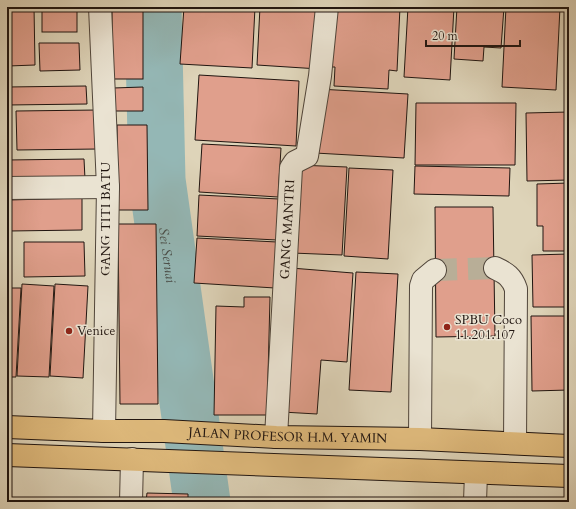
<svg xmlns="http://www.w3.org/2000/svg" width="576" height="509" viewBox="0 0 576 509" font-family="Cardo,serif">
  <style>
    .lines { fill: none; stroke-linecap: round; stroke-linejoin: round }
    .river { stroke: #94b7b5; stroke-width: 57 }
    .building { fill: #e09f8c; stroke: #201510 }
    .minor-tunnel { stroke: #b8ae97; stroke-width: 22; stroke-dasharray: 22 11; stroke-linecap: butt }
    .minor-casing { stroke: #50453a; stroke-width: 24 }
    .major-casing { stroke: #201510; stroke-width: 24 }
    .minor { stroke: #eae3d2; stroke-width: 22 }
    .major { stroke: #dfba7c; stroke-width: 22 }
    .poi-dot { fill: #8f2418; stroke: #eae3d2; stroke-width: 1.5 }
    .labels { text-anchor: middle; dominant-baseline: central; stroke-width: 3; stroke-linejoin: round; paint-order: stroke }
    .street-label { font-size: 13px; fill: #201510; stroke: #eae3d2 }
    .poi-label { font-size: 13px; fill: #201510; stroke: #eae3d2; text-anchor: start }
    .water-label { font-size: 14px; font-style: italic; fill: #494e4a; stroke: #eae3d2 }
  </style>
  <rect width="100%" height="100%" fill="#ded4b9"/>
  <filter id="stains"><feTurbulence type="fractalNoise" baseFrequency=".005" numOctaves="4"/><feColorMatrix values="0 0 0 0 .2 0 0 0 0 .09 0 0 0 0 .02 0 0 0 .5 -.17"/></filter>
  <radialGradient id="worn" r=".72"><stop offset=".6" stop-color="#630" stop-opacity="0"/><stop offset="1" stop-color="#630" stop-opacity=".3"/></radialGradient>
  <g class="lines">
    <path class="river" id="s1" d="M153 7 157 180 202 502"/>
  </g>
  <g class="building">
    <polygon points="7,7 34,7 35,65 8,66"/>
    <rect x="42" y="7" width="35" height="25"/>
    <rect x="112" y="7" width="31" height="72"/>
    <polygon points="184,7 255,7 252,68 180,64"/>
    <polygon points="260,7 323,7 319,69 257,65"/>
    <polygon points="330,7 400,7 397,71 389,70 388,89 334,86 335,67 327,67"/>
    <polygon points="408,7 454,7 450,80 404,77"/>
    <polygon points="457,7 504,7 501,48 484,47 483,61 454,59"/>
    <polygon points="506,7 560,7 556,90 502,87"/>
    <polygon points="566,7 569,7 569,108 568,108"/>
    <polygon points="39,43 79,43 80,70 40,71"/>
    <polygon points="199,75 299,81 296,146 195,140"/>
    <polygon points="86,86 87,104 7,105 7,87"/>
    <polygon points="143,87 143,111 113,111 113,88"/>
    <polygon points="318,89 408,94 404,158 315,153"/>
    <polygon points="416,103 516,103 515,165 415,165"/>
    <polygon points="97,110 98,149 17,150 16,111"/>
    <polygon points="569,112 569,180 527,181 526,113"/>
    <polygon points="117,125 147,125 148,210 118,210"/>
    <polygon points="202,144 281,148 278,197 199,192"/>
    <polygon points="84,159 85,179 7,180 7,160"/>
    <polygon points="297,165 347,167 342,255 292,253"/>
    <polygon points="415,166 510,168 509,196 414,194"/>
    <polygon points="349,168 393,170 388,259 344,256"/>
    <polygon points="569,183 569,251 543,251 543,226 537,226 537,184"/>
    <polygon points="199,195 279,199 277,240 197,236"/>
    <polygon points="82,198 82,230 9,231 9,200"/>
    <polygon points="435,207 493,207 495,336 436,337"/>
    <polygon points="118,224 156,224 158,404 120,404"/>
    <polygon points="197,238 277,242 275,288 194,283"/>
    <polygon points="24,242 84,242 85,276 24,277"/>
    <polygon points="569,254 569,307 533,307 532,255"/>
    <polygon points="291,268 353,273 347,362 321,360 317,414 282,412"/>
    <polygon points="356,272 398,274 391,392 349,390"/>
    <polygon points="22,284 54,286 49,377 17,376"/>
    <polygon points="55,284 88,286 83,378 50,376"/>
    <polygon points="7,288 21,288 16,377 7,377"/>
    <polygon points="244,297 270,297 267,415 214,415 216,306 244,307"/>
    <polygon points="531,316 569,316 569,390 532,391"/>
    <polygon points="147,493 188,494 188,502 146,502"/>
    <polygon points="27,500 27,502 7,502 7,501"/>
    <polygon points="74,500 74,502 35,502 35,501"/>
  </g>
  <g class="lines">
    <polyline class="minor-tunnel" points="435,270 495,268"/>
    <defs>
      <g id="minor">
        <polyline points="100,7 108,187 104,431"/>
        <polyline points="7,188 108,187"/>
        <path d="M495 268C506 273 512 277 516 289L515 443"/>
        <path id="s2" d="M276 437 291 168 295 162 307 156 320 76 327 7"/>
        <polyline points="420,439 421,286 423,280 435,270"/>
        <polyline points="131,502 132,459"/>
        <polyline points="475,502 476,473"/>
      </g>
      <g id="major">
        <path id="s3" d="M7 427 104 431H164L276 437 420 439 569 446"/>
        <polyline points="7,455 569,476"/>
      </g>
    </defs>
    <use href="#minor" class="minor-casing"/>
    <use href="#major" class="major-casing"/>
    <use href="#minor" class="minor"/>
    <use href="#major" class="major"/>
  </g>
  <g class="poi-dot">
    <circle cx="447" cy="327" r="4"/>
    <circle cx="69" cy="331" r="4"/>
  </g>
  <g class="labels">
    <g class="street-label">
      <text transform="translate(106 219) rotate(-90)">GANG TITI BATU</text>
      <text stroke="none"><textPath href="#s2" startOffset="208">GANG MANTRI</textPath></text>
      <text stroke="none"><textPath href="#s3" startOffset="281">JALAN PROFESOR H.M. YAMIN</textPath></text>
    </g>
    <g class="poi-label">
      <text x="455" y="320">SPBU Coco<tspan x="455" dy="15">11.201.107</tspan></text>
      <text x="77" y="331">Venice</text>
    </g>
    <g class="water-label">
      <text stroke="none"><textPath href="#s1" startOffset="249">Sei Seruai</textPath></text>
    </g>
  </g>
  <rect width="576" height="509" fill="none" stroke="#ded4b9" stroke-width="24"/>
  <rect x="8" y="8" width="560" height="493" fill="none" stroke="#201510" stroke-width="2"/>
  <rect x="12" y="12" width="552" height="485" fill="none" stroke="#201510"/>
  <path d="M426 40v6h94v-6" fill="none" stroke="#201510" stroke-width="2"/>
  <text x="432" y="40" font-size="12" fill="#201510" stroke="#eae3d2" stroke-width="3" paint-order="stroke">20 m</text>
  <rect width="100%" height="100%" filter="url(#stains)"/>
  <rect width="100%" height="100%" fill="url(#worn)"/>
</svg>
